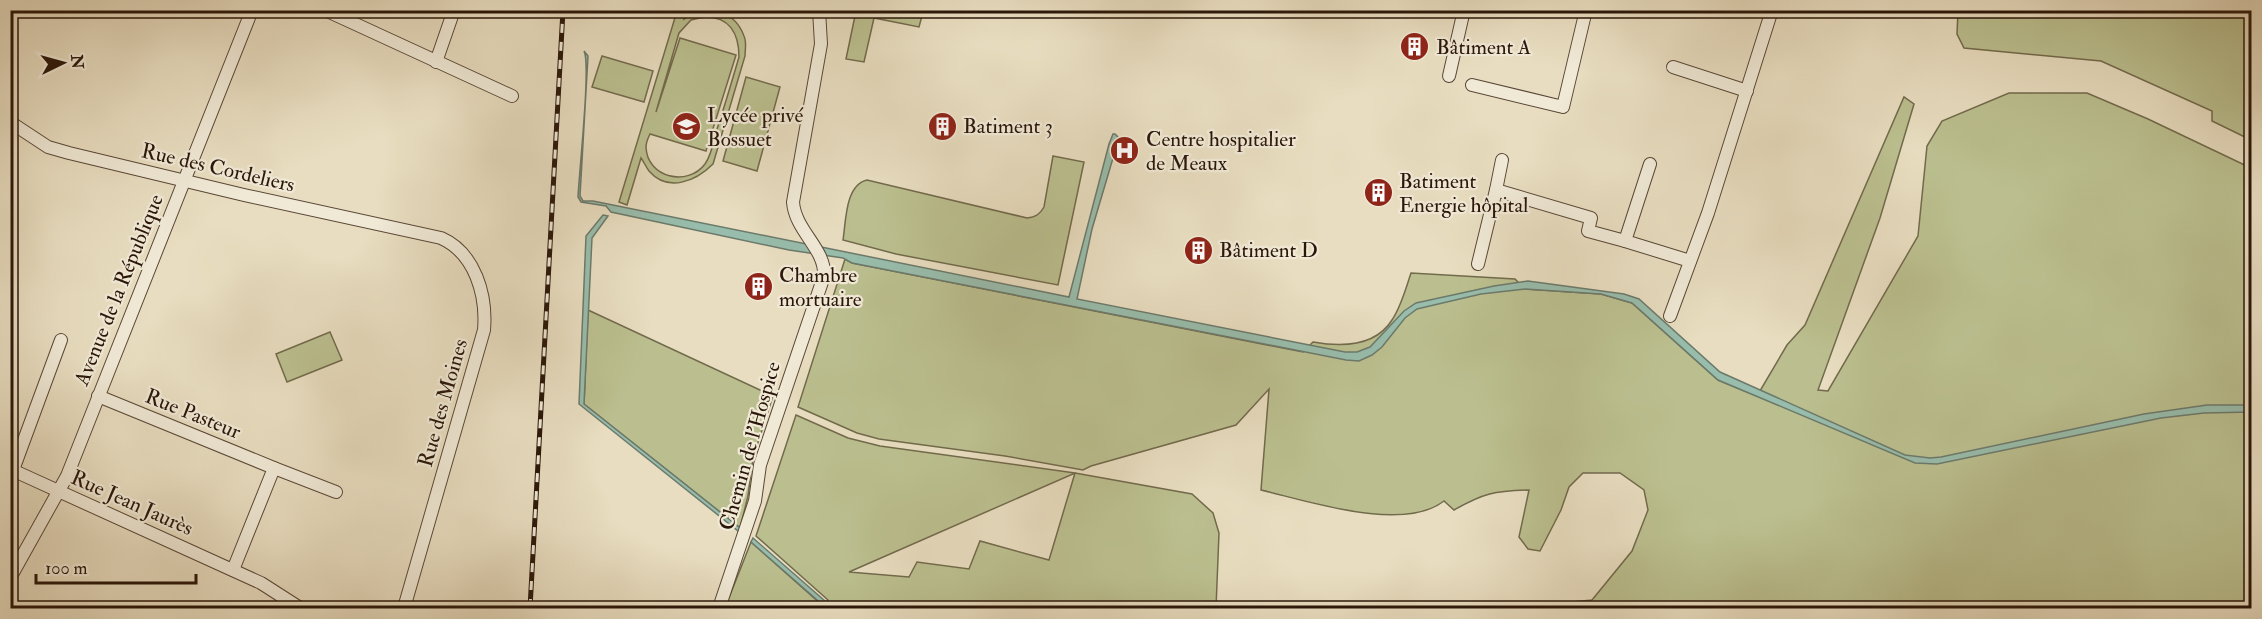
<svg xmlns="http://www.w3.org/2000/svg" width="2262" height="619" viewBox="0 0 2262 619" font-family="'IM FELL Double Pica',serif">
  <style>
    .green { fill: #bbbf8f; stroke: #726a4c; stroke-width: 1.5; fill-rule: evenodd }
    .water { fill: #98bdac; stroke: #6c7a6b; stroke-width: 1.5 }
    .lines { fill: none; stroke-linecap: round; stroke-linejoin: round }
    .minor-casing { stroke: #5a4837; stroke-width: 14 }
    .minor { stroke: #f0e9d6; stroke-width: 12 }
    .rail-casing { stroke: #2a1609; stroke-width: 5 }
    .rail { stroke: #f0e9d6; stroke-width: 3; stroke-dasharray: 9; stroke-linecap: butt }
    .labels { text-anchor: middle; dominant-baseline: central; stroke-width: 4.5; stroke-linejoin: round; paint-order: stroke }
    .poi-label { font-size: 21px; fill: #2a1609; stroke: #f0e9d6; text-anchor: start }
    .street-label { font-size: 21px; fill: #2a1609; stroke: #f0e9d6 }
  </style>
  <rect width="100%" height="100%" fill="#e8ddc0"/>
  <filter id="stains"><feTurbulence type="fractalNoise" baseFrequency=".00333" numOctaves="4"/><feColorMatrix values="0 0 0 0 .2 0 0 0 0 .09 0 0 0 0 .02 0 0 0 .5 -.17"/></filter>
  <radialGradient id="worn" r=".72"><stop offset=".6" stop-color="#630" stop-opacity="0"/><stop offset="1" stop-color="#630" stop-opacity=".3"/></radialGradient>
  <g class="green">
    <polygon points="915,10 923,12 919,27 874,18 864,62 846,59 856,11"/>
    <path d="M677 11 686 12 684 19C707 5 734 9 744 36 747 42 745 50 745 56L713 164C696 181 668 193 649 171 646 167 644 162 641 158L627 205 619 202ZM704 17C729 16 739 33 739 57 732 81 725 105 717 129 714 140 712 154 705 164 688 187 647 178 646 147 646 143 648 138 650 134L706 151 736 55 680 38 656 112 679 33 691 20Z"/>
    <polygon points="1958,11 2251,11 2251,140 2212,121 2212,111 2101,61 1964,48 1957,34"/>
    <polygon points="602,56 653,71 644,102 592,87"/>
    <polygon points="746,77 780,87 757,171 723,161"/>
    <path d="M2009 93H2087L2148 119 2251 168V608H1538L1541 605 1592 600 1632 551 1648 510 1644 490 1620 473H1583L1569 487 1561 510 1540 551 1528 549 1519 537 1529 490C1494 491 1484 493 1454 510L1444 501C1403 533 1308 501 1261 490L1269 389 1236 425 1091 466 1083 470 1005 456 879 439 857 433 798 407 845 259 852 263 1303 352 1313 342C1341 347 1375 347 1392 320 1401 307 1406 288 1411 273L1515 279 1525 289 1601 294 1632 303 1718 380 1757 396 1787 345 1805 325 1904 97 1914 104 1880 218 1818 390 1828 391 1918 236 1927 146 1942 121Z"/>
    <path d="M1053 156 1084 162 1058 285 896 254 843 240C846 222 845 185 867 180L1027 218C1036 217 1040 214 1044 207Z"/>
    <polygon points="588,310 773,396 753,458 748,496 740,528 584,404"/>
    <polygon points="330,332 342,360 287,382 276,354"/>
    <path d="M796 415 848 438 880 446 1075 473 1192 494 1213 513 1219 533 1216 608H725L751 542 823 606 828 600 756 536ZM1075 473 1049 560 980 541 969 569 917 562 909 577 849 572Z"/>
  </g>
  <g class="water">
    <path d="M584 51 588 56 580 196 583 201H593L1069 297 1109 144 1113 134H1115L1119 138 1092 229 1077 299 1345 352H1357L1370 347 1404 311 1416 303 1494 286 1528 281 1624 294 1639 299 1720 372 1905 455 1930 458 1941 457 2144 414 2207 405H2251V412L2204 413 2161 418 1937 464 1915 463 1718 380 1632 303 1601 294 1525 289 1481 294 1417 309 1405 318 1382 347 1372 355 1359 361 1346 360 852 263 843 258 789 250 611 212 606 206 581 202 578 197C579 173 591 64 584 51Z"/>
    <polygon points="603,215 608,216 592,238 584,404 744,531 743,535 579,404 586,236"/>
    <polygon points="753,538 833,608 824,606 751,542"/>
  </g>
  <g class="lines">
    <defs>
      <g id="minor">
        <polyline points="325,10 512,96"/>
        <polyline points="436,62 454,10"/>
        <polyline points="1673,67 1747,91"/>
        <polyline points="1449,76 1464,10"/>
        <polyline points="1472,85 1563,107 1586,10"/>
        <path d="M10 122 48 147 69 153 244 195 441 238C475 253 487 295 484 330L404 608"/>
        <polyline points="1650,164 1625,241 1690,261"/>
        <polyline points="1496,190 1502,160"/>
        <polyline points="1478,264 1496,190 1591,218 1588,231 1625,241"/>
        <polyline points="1670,316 1708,213 1772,10"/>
        <polyline points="98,396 274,468 233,570"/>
        <polyline points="274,468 336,492"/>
        <polyline points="10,469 261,583 300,608"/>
        <polyline points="13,470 61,340"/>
        <polyline points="10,578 67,476 252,10"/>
        <path d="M719 608 755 501 760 465 824 276C826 249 795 231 793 202L821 44 819 10"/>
      </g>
    </defs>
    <use href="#minor" class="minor-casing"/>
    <use href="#minor" class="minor"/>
    <defs>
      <polyline id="rail" points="530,608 563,10"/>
    </defs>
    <use href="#rail" class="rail-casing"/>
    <use href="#rail" class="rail"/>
  </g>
  <defs>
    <symbol id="building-disc" viewBox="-11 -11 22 22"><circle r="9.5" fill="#8f2418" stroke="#f0e9d6"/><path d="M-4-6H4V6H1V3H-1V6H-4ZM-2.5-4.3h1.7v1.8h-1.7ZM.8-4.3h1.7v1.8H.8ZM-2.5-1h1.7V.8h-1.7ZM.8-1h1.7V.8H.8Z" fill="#fff"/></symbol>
    <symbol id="school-disc" viewBox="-11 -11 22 22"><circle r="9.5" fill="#8f2418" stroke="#f0e9d6"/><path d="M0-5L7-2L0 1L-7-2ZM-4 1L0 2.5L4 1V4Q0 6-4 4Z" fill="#fff"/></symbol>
    <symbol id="hospital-disc" viewBox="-11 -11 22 22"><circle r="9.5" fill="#8f2418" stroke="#f0e9d6"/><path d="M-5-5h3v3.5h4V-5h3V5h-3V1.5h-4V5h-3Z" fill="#fff"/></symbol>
  </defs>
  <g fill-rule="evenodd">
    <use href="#building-disc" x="1398" y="30" width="33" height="33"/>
    <use href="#building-disc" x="926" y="110" width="33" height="33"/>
    <use href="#school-disc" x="670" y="110" width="33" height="33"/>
    <use href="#hospital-disc" x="1108" y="134" width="33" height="33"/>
    <use href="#building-disc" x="1362" y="176" width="33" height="33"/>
    <use href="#building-disc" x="1182" y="234" width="33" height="33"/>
    <use href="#building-disc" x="742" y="270" width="33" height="33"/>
  </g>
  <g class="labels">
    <g class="poi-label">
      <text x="1436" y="47">Bâtiment A</text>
      <text x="707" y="115">Lycée privé<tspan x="707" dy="24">Bossuet</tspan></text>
      <text x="963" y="126">Batiment 3</text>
      <text x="1146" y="139">Centre hospitalier<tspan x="1146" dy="24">de Meaux</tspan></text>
      <text x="1399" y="181">Batiment<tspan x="1399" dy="24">Energie hôpital</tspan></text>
      <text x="1219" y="250">Bâtiment D</text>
      <text x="779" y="275">Chambre<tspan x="779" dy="24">mortuaire</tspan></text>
    </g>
    <g class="street-label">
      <text transform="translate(218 168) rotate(13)">Rue des Cordeliers</text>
      <text transform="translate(119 290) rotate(-68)">Avenue de la République</text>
      <text transform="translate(443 403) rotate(-74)">Rue des Moines</text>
      <text transform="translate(193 414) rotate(22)">Rue Pasteur</text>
      <text transform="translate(750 446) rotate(-74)">Chemin de l'Hospice</text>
      <text transform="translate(132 503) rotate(24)">Rue Jean Jaurès</text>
    </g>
  </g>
  <rect width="2262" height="619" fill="none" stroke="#e8ddc0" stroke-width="36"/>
  <rect x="12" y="12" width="2238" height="595" fill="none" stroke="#2a1609" stroke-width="3"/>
  <rect x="18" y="18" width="2226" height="583" fill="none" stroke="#2a1609" stroke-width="1.5"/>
  <g transform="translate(63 63) rotate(85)" stroke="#f0e9d6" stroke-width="4.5" paint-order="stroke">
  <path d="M0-4.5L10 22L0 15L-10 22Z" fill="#2a1609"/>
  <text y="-9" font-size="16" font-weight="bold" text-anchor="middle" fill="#2a1609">N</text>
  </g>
  <path d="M36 574v9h160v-9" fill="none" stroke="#2a1609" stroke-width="3"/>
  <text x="45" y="574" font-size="18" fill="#2a1609" stroke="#f0e9d6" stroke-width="4.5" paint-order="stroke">100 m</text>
  <rect width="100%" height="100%" filter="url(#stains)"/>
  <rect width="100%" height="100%" fill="url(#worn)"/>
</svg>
